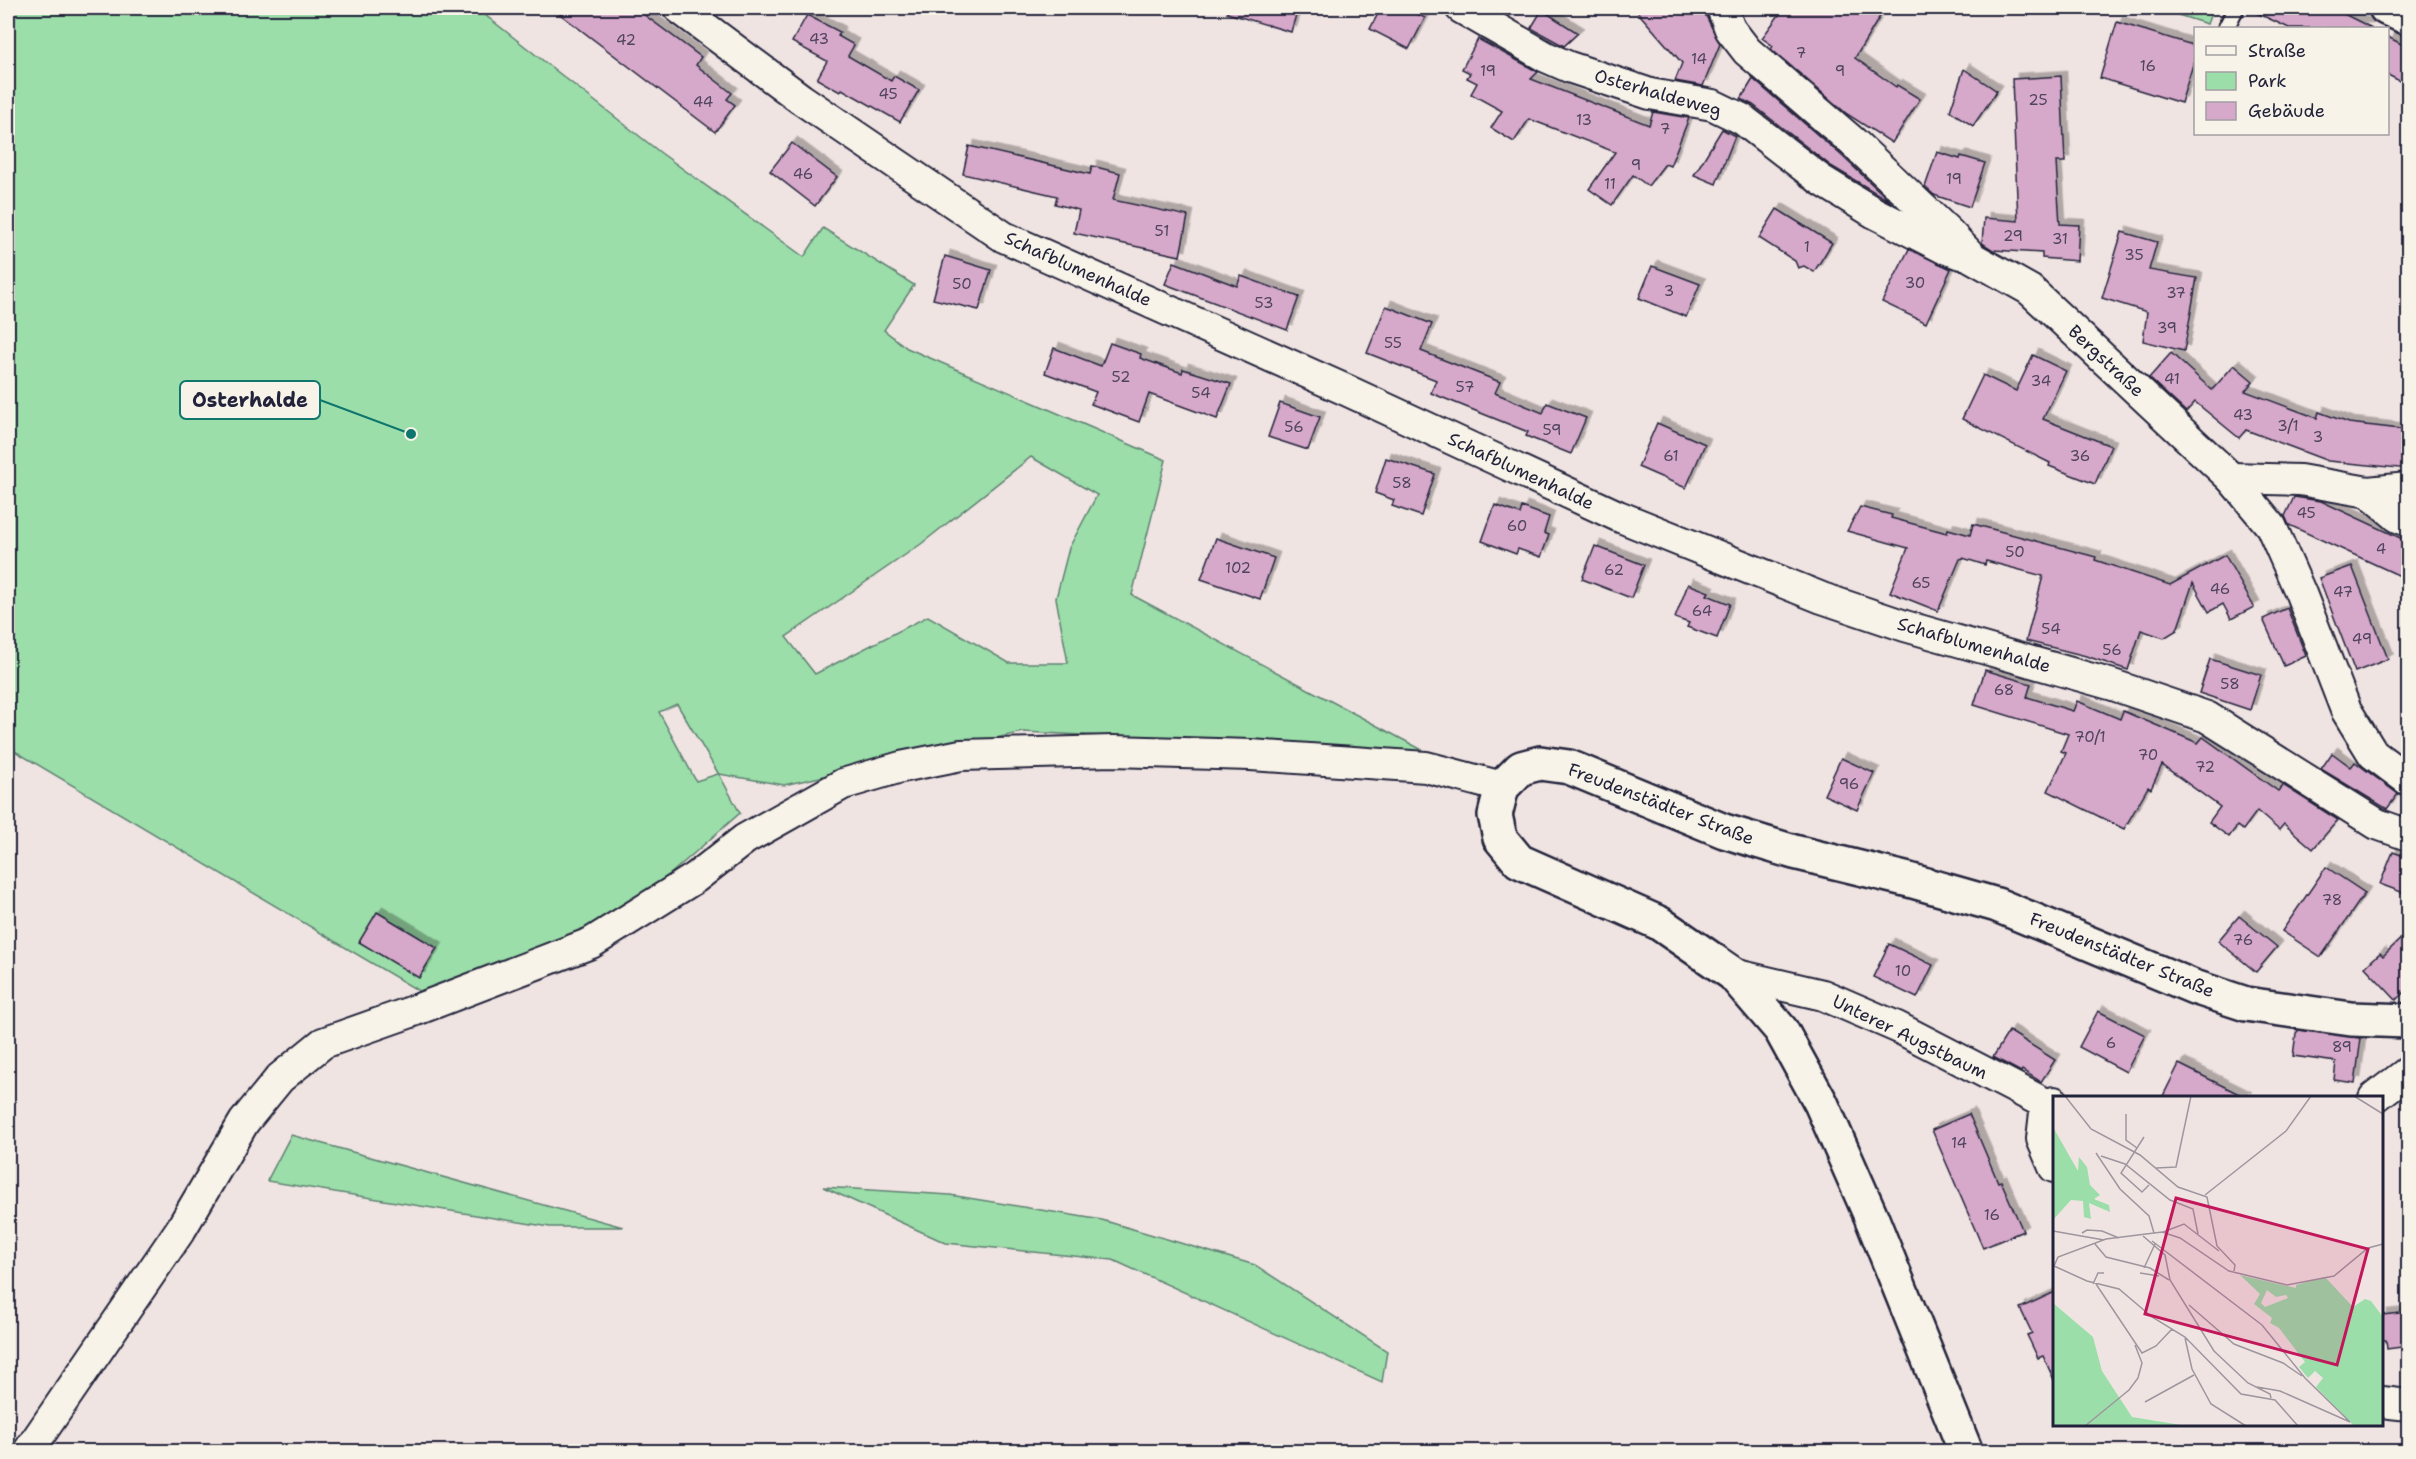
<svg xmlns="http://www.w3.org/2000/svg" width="2416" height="1459" viewBox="0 0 2416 1459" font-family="'Shantell Sans',sans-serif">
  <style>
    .green { fill: #9bdea9; stroke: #5e8072; stroke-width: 1.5; fill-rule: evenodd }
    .building { fill: #d6a8c9; stroke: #22223b; stroke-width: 1.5; filter: url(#shadow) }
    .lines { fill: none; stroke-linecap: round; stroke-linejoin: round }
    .service-casing { stroke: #22223b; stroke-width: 20 }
    .minor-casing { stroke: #22223b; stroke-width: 34 }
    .tertiary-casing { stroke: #22223b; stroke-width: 38 }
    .service { stroke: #f7f3e8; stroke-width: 15 }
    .minor { stroke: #f7f3e8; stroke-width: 30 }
    .tertiary { stroke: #f7f3e8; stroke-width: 33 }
    .labels { text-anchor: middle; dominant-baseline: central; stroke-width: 4.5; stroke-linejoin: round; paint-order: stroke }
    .number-label { font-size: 15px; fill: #4f445e }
    .street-label { font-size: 18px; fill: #22223b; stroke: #f7f3e8 }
    .inset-road { fill: none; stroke: #9e969f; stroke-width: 1.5 }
    .view { fill: #c2185b; fill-opacity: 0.15; stroke: #c2185b; stroke-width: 3 }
    .inset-edge { fill: none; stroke: #22223b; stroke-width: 3 }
    .leader { fill: none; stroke: #0f766e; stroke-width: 2 }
    .callout-dot { fill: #0f766e; stroke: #f7f3e8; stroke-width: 2 }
    .callout { fill: #f7f3e8; stroke: #0f766e; stroke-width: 2 }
    .callout-label { font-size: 20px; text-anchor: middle; font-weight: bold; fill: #22223b }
  </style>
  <defs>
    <filter id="shadow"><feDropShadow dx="5.5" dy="-5.5" stdDeviation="0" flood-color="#0004"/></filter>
  </defs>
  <rect width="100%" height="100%" fill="#f0e4e2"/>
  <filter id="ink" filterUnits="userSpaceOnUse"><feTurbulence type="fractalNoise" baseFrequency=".0167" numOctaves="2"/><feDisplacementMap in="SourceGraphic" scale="12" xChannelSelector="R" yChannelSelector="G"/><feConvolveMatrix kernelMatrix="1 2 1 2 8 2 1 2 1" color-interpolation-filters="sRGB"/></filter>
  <g filter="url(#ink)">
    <g class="green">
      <path d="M8 8H476L661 153 804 257 823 228 914 285 884 330 907 348 1166 460 1132 595 1426 752 1023 732 784 785 719 774 740 813 652 890 599 928 422 993 8 747ZM1031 457 1097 495 1069 548 1056 598 1068 663H1009L928 616 815 674 786 637 921 544ZM677 704 718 773V774L696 781 659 712Z"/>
      <polygon points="2156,8 2213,8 2207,24"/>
      <polygon points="291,1135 623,1227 550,1227 267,1181"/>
      <polygon points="823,1187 950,1195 1102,1220 1255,1265 1387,1351 1382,1382 1113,1260 946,1243"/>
    </g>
    <g class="building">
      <polygon points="552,8 635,8 701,57 696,65 732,93 727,99 735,105 715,132"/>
      <polygon points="1228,8 1298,8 1291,32 1227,13"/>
      <polygon points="1381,8 1405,8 1425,18 1409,49 1370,29"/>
      <polygon points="1634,8 1702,8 1720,44 1703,86 1675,81 1682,63"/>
      <polygon points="1784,8 1885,8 1855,58 1896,87 1897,85 1920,99 1892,143 1847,114 1771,49 1773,46 1762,38"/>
      <polygon points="2246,8 2332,8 2372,28 2289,28"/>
      <polygon points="1542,10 1578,33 1564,46 1531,28"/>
      <polygon points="807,15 840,32 838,36 854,45 848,56 891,81 894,76 919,90 900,122 842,89 840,92 817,79 827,61 792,42"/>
      <polygon points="2117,22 2196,46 2196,55 2181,103 2100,78"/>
      <polygon points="2388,37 2409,48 2409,86 2388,75"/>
      <polygon points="1478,39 1538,72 1531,79 1649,125 1653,112 1689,118 1670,166 1665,164 1648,186 1633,175 1612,205 1589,189 1615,152 1529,119 1514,142 1491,128 1502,111 1471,94 1477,83 1467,78 1470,73 1462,69"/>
      <polygon points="1964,69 1997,91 1973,126 1950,111"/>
      <polygon points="2061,76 2065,162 2056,162 2060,224 2079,225 2077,261 2042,258 2042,253 1993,250 1982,243 1984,218 2018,221 2012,79"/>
      <polygon points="1753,79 1841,155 1891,202 1831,166 1753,105 1741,99"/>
      <polygon points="1722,129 1735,136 1716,184 1694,175"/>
      <polygon points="792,143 837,177 815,206 770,171"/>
      <polygon points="969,146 1090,174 1092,166 1120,173 1113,200 1188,216 1180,256 1074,233 1079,210 1055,204 1057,196 963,174"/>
      <polygon points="1937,152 1960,159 1961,156 1985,163 1970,207 1934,195 1925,187"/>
      <polygon points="1777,209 1832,243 1814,272 1804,266 1798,268 1795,261 1759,238"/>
      <polygon points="2122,232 2157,242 2149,270 2197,278 2184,351 2143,341 2147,312 2102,298"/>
      <polygon points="1909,249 1951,269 1926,323 1882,302"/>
      <polygon points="945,256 991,270 979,310 933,299"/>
      <polygon points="1174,262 1237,286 1241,276 1299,297 1287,330 1165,284"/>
      <polygon points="1652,266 1700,284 1686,317 1639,298"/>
      <polygon points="1386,306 1432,324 1421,351 1500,382 1495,393 1543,413 1547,403 1586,418 1571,454 1526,436 1528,432 1431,393 1436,380 1367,353"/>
      <polygon points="1110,343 1141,354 1140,358 1182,373 1183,369 1231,384 1217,419 1149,394 1139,422 1091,404 1096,392 1045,373 1054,348 1101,366"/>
      <polygon points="2171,353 2212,390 2234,365 2253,381 2245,391 2317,418 2319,412 2349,423 2409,430 2409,469 2328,461 2246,430 2239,438 2195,402 2186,412 2149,378"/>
      <polygon points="2033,355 2066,371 2043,419 2111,446 2095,484 2049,466 2050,463 1962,419 1983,375 2016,391"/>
      <polygon points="1280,403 1320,417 1308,450 1268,437"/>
      <polygon points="1657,423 1705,444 1686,488 1638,467"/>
      <polygon points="1386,458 1435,474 1421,516 1392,506 1394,500 1375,493"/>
      <polygon points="2294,497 2321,501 2409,542 2409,580 2289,525 2285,516"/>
      <polygon points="1495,505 1520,514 1522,507 1549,517 1544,533 1549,535 1541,557 1518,549 1516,554 1482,541"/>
      <polygon points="1860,507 1892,515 1891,518 1947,533 1948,529 1970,535 1973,524 2096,557 2095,560 2170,585 2225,555 2254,607 2231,619 2223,604 2209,612 2193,583 2177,630 2164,638 2141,630 2128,670 2086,656 2026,641 2043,576 1986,561 1985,565 1963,558 1960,559 1938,611 1890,592 1908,548 1847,531"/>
      <polygon points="1216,538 1274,558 1260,599 1201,579"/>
      <polygon points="1595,546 1644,565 1631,598 1582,579"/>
      <polygon points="2352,566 2388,659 2355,672 2319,578"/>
      <polygon points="1688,584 1709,592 1707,595 1730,604 1717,638 1687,627 1689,623 1675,618"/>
      <polygon points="2287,608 2306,656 2284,666 2263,619"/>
      <polygon points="2210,659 2261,675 2250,710 2199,693"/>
      <polygon points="1985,670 2031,684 2027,697 2073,711 2077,701 2120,719 2123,711 2198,743 2203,737 2278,791 2283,785 2338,820 2313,849 2284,824 2279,830 2257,811 2243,830 2237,826 2229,837 2209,822 2220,807 2162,765 2151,789 2148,787 2124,829 2048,791 2066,753 2061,751 2068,734 1974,705"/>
      <polygon points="2332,753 2351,767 2355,762 2398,794 2387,809 2321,769"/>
      <polygon points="1841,758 1874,773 1857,810 1824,795"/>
      <polygon points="2393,852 2409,858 2409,895 2380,884"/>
      <polygon points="2326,867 2365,893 2321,957 2282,931"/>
      <polygon points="377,912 437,948 419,978 359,942"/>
      <polygon points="2239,916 2277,947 2256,972 2218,941"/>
      <polygon points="2409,931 2409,987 2396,1000 2365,967 2380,953 2383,956"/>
      <polygon points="1889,944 1933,965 1917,998 1873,977"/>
      <polygon points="2098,1011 2145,1035 2126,1072 2079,1047"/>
      <polygon points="2299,1030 2361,1038 2355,1083 2334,1080 2336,1062 2293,1056 2296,1033"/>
      <polygon points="2009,1031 2055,1060 2041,1082 2022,1070 2021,1072 1993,1057"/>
      <polygon points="2179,1064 2247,1098 2162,1098"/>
      <polygon points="1969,1114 1998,1182 2001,1181 2023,1231 1983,1248 1932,1130"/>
      <polygon points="2055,1292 2055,1382 2043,1356 2038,1358 2027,1335 2032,1333 2020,1308"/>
      <polygon points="2409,1312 2409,1346 2387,1349 2386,1340 2382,1340 2382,1315"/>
    </g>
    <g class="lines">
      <defs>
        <polyline id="service" points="2226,28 2236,8"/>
        <g id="minor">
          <polyline points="679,8 801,99 1004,237 1346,390 1618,516 1822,598 1905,626 2113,685 2207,717 2377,824 2408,835"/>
          <polyline points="1461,8 1546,57 1569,67 1650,94 1713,105 1742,119 1821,180 1873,212 1944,248 1962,254"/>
          <polyline points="1722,8 1730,29 1747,51 1853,142 1948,232 1973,258 2030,290 2231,478 2271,526 2301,594 2346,710 2373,754 2408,780"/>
          <polyline points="2231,478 2300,480 2368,492 2398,517 2408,521"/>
          <polyline points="2368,492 2408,488"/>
          <polyline points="1733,974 1823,995 1897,1027 2046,1104 2054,1102"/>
          <polyline points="2374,1098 2408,1072"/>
          <polyline points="2046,1104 2042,1139 2054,1167"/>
          <polyline points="2382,1402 2408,1405"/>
          <polyline points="28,1452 181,1229 244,1122 280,1078 323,1043 408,1013 591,943 695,878 745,839 843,784 901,767 961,755 1113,751 1251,755 1426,767 1502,787"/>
        </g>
        <g id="tertiary">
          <polyline points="2386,8 2408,18"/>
          <polyline points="1966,1452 1870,1214 1821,1103 1781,1030 1733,974 1659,923 1519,861 1500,838 1495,815 1502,787 1521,768 1540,763 1569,767 1724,831 1794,852 1909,880 1997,905 2194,987 2246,1004 2351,1019 2408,1021"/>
        </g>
      </defs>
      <use href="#service" class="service-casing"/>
      <use href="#minor" class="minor-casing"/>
      <use href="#tertiary" class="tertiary-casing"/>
      <use href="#service" class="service"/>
      <use href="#minor" class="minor"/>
      <use href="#tertiary" class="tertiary"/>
    </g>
  </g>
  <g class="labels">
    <g class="number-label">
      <text x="819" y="39">43</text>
      <text x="626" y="40">42</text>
      <text x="1801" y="53">7</text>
      <text x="1699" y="59">14</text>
      <text x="2148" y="66">16</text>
      <text x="1488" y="71">19</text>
      <text x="1840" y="71">9</text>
      <text x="888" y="94">45</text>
      <text x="2038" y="100">25</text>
      <text x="703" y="102">44</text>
      <text x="1584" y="120">13</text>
      <text x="1665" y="129">7</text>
      <text x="1636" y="165">9</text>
      <text x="803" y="174">46</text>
      <text x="1954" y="179">19</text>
      <text x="1610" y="184">11</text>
      <text x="1162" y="231">51</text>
      <text x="2013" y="236">29</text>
      <text x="2060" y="239">31</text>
      <text x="1807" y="247">1</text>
      <text x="2134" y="255">35</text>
      <text x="1915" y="283">30</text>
      <text x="962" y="284">50</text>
      <text x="1669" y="291">3</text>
      <text x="2176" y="293">37</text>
      <text x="1264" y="303">53</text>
      <text x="2167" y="328">39</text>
      <text x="1393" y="343">55</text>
      <text x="1121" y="377">52</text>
      <text x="2172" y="379">41</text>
      <text x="2041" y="381">34</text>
      <text x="1465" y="387">57</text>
      <text x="1201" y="393">54</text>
      <text x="2243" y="415">43</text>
      <text x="2288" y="426">3/1</text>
      <text x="1294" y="427">56</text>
      <text x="1552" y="430">59</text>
      <text x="2318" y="437">3</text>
      <text x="1671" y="456">61</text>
      <text x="2080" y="456">36</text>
      <text x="1402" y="483">58</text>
      <text x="2306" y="513">45</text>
      <text x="1517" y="526">60</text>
      <text x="2381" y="549">4</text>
      <text x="2015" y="552">50</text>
      <text x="1238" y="568">102</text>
      <text x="1614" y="570">62</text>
      <text x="1921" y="583">65</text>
      <text x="2220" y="589">46</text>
      <text x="2343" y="592">47</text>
      <text x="1702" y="611">64</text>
      <text x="2051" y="629">54</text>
      <text x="2362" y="639">49</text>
      <text x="2112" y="650">56</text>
      <text x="2230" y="684">58</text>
      <text x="2004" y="690">68</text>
      <text x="2090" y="737">70/1</text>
      <text x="2148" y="755">70</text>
      <text x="2205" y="767">72</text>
      <text x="1849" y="784">96</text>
      <text x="2332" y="900">78</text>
      <text x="2243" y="940">76</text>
      <text x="1903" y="971">10</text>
      <text x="2111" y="1043">6</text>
      <text x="2342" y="1047">89</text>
      <text x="1959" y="1143">14</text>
      <text x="1992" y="1215">16</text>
    </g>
    <g class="street-label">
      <text transform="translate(1658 93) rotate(16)">Osterhaldeweg</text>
      <text transform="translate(1078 269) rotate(24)">Schafblumenhalde</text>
      <text transform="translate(2106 361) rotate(43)">Bergstraße</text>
      <text transform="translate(1521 471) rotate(25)">Schafblumenhalde</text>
      <text transform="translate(1974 645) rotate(16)">Schafblumenhalde</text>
      <text transform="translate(1661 804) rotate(21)">Freudenstädter Straße</text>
      <text transform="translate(2122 955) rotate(22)">Freudenstädter Straße</text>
      <text transform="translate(1910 1037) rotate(26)">Unterer Augstbaum</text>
    </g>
  </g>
  <g transform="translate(2053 1096)">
    <rect width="330" height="330" fill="#f0e4e2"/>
    <path d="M0 31 25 75 26 61 34 71 37 89 47 99 41 103 56 109 57 116 36 107 38 123 31 121 30 105 18 104 0 124ZM187 179 243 192V189L272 181 300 211 312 203 318 205 330 221V330H301L263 291 270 282 262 275 255 282 246 271 252 266 226 232 217 227 219 222 201 208 207 198ZM214 194 223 201 233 199 235 202 212 211 208 207ZM0 207 40 241 49 275 79 321 134 330H0Z" fill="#9bdea9" fill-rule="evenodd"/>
    <path class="inset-road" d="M12 0 38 33 87 59 125 91 154 101 164 150 182 169 181 175M301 0 330 18M73 18V44L84 52M91 41 68 77 89 96 96 89M43 57 67 93 96 120 101 137M48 60 72 68 117 104 140 113 145 138M103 72 123 71 138 0M152 99 233 35 258 0M0 135 51 144M110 136 131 128 166 155M29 137 34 134 49 135 66 142M90 140 112 159 117 184 161 255 195 287 217 298 218 302M99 145 209 229 252 282 297 326M42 148 53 161 97 172 116 184M1 170 5 161 53 143 109 136 127 142 176 175 234 189 281 180 315 152 330 148M1 170 34 185 66 193 99 221 132 241 188 298 222 304 245 330M91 172 102 148M87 177 106 180M40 188 45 177H51M43 188 89 257 103 250 119 233M136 209 181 248 230 267 249 280M132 242 139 273 158 308 193 330M204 291 227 295 297 326M92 306 141 279M32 330 76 294 85 282 89 267 82 249"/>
    <path class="view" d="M123 102 315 153 284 269 92 218Z"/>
    <rect width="330" height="330" class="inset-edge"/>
  </g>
  <path class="leader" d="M411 434L320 400"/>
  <circle class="callout-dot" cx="411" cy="434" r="6"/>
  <rect class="callout" x="180" y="381" width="140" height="38" rx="6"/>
  <g class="callout-label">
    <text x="250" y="407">Osterhalde</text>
  </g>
  <rect width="2416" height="1459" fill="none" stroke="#f7f3e8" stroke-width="30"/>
  <rect x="15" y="15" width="2386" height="1429" fill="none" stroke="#22223b" stroke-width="2" filter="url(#ink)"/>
  <rect x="2194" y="27" width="195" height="108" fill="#f7f3e8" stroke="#a29fa3" stroke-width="1.5"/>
  <rect x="2206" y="46" width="30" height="9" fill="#f7f3e8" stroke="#a29fa3" stroke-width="1.5"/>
  <text x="2248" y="57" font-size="18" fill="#22223b">Straße</text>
  <rect x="2206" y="72" width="30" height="18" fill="#9bdea9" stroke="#a29fa3" stroke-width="1.5"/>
  <text x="2248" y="87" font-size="18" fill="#22223b">Park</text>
  <rect x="2206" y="102" width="30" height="18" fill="#d6a8c9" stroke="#a29fa3" stroke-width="1.5"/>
  <text x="2248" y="117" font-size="18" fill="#22223b">Gebäude</text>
</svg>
